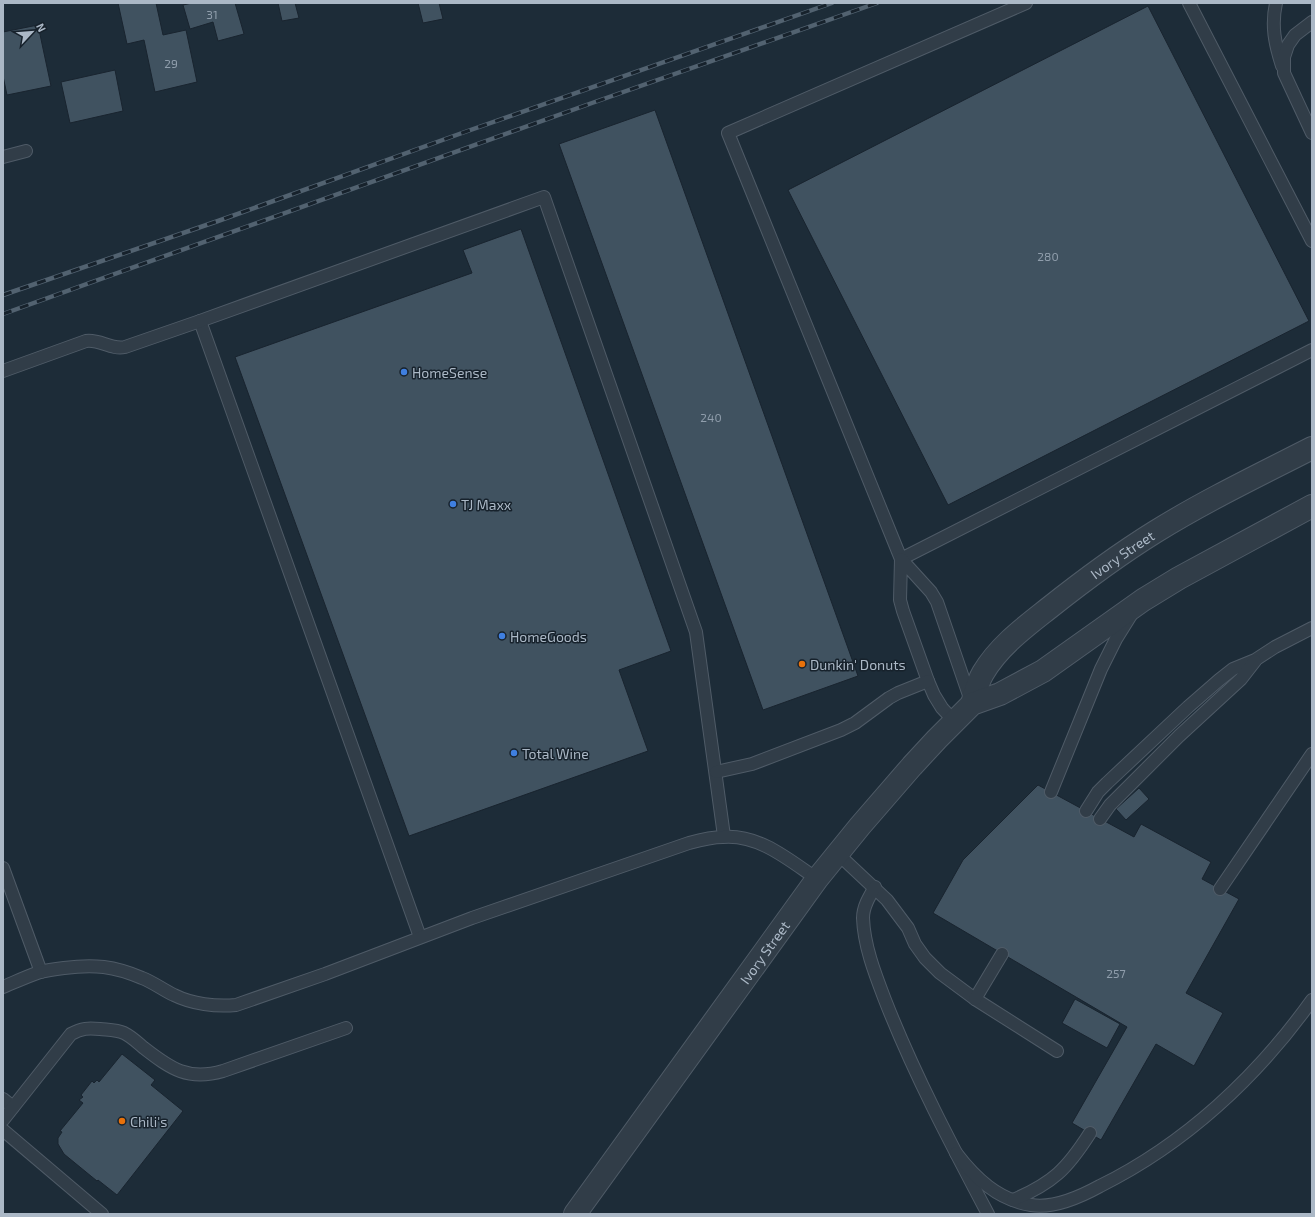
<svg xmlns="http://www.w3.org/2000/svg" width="1315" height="1217" viewBox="0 0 1315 1217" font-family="'Exo 2',sans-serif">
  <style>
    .building { fill: #405260; stroke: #19242f }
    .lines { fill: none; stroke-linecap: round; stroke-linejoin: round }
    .service-casing { stroke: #4f5b67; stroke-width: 14 }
    .tertiary-casing { stroke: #4f5b67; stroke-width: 24 }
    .service { stroke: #313d48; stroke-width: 12 }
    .tertiary { stroke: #313d48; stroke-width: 22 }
    .rail-casing { stroke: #526270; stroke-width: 4.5 }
    .rail { stroke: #17222c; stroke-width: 3; stroke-dasharray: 9; stroke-linecap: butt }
    .shop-dot { fill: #3f7fe0; stroke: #17222c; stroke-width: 1.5 }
    .food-dot { fill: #e8710a; stroke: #17222c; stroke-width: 1.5 }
    .labels { text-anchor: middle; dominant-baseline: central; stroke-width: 3; stroke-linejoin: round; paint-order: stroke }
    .number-label { font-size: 12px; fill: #909eac }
    .poi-label { font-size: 14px; fill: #abb8c6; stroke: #17222c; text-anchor: start }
    .street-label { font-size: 14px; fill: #abb8c6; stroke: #17222c }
  </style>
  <rect width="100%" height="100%" fill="#1d2c38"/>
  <g class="building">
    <polygon points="118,3 156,3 163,35 186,30 197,82 155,92 144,40 127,44"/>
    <polygon points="192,3 235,3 244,34 218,41 213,22 190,29 183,5"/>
    <polygon points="278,3 295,3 299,18 282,21"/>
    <polygon points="418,3 439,3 443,19 423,23"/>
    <polygon points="1148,6 1309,321 948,505 788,190"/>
    <polygon points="38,25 51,86 7,95 3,76 3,32"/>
    <polygon points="115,70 123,111 70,123 61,82"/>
    <polygon points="655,110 858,676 763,710 559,144"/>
    <polygon points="521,229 671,651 619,670 648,751 409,836 235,357 472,273 463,250"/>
    <polygon points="1038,785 1134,837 1141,824 1211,862 1202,879 1239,899 1186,993 1223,1013 1194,1066 1156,1044 1101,1140 1072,1123 1127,1027 933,913 963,860"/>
    <polygon points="1139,788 1149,799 1126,820 1116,809"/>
    <polygon points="1075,999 1120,1024 1107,1048 1062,1023"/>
    <polygon points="122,1054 155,1080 151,1085 183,1111 117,1195 98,1180 97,1181 64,1154 58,1144 58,1138 62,1132 60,1131 83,1103 79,1100 83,1097 81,1095 92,1081 94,1083 97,1080 99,1082"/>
  </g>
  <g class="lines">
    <defs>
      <g id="service">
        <polyline points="1026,3 728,133 901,559 1312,350"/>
        <polyline points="1189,3 1312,241"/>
        <path d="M1276 3C1271 26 1275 44 1282 66"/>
        <polyline points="1312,22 1295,35 1288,45 1284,57 1284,73 1312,133"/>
        <polyline points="3,157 26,151"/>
        <polyline points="200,321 420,937"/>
        <path d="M3 371 86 341C100 339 111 350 125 347L200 321 544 197 696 632 724 836"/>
        <polyline points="955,722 942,708 934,695 928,681 903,611 900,600 901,559 931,592 937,602 971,701"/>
        <polyline points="716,772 752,764 841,730 855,723 889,698 898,693 928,681"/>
        <polyline points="1051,792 1101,669 1116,639 1131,615"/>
        <polyline points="1086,811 1098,792 1107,783 1188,707 1219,680 1233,669 1255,660 1275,647 1312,628"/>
        <polyline points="1100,819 1110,805 1179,736 1241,679 1255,661"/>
        <polyline points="838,854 887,900 908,928 915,944 925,958 940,973 975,999 1057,1051"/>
        <polyline points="3,868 41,972"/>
        <path d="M875 887C869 897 863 907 863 918 864 946 875 974 885 1000 914 1074 951 1144 988 1214"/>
        <polyline points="1220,889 1312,754"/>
        <path d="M3 987C15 982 28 976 40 972 48 970 56 969 64 968 94 964 114 966 142 978 153 982 163 990 174 995 192 1004 216 1007 236 1005L325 974 472 918 689 843C700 840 711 837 723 837 759 834 789 860 817 879"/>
        <polyline points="975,999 1002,954"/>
        <polyline points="3,1099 13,1107"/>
        <path d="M3 1120 71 1034C82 1028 88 1028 100 1029 109 1030 117 1030 124 1033 132 1037 138 1043 144 1048 171 1069 188 1081 223 1071L346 1028"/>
        <polyline points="3,1130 102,1214"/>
        <path d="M956 1153C975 1178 998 1200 1031 1205 1054 1209 1080 1197 1100 1186 1185 1144 1257 1077 1312 1000"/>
        <path d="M1013 1200C1053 1183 1067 1169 1090 1133"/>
      </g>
      <g id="tertiary">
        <path id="s1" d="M972 704C975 694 977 683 983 673 999 646 1025 627 1049 608 1083 581 1118 555 1155 532 1205 501 1259 475 1312 448"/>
        <path id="s2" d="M575 1214 817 879 860 826 912 766 937 739 972 704 1000 694 1043 671 1143 600 1179 578 1312 506"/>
      </g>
    </defs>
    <use href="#service" class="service-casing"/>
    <use href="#tertiary" class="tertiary-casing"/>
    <use href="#service" class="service"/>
    <use href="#tertiary" class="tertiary"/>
    <defs>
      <g id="rail">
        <polyline points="3,295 218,221 462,133 832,3"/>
        <polyline points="3,314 592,103 877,3"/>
      </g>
    </defs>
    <use href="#rail" class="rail-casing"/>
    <use href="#rail" class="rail"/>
  </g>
  <g class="shop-dot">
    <circle cx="404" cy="372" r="4"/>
    <circle cx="453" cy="504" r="4"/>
    <circle cx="502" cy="636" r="4"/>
    <circle cx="514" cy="753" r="4"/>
  </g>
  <g class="food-dot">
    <circle cx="802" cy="664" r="4"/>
    <circle cx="122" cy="1121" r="4"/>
  </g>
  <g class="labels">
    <g class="number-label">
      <text x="212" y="14">31</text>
      <text x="171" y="63">29</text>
      <text x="1048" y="256">280</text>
      <text x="711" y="417">240</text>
      <text x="1116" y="973">257</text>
    </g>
    <g class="poi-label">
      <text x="412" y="372">HomeSense</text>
      <text x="461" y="504">TJ Maxx</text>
      <text x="510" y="636">HomeGoods</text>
      <text x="810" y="664">Dunkin' Donuts</text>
      <text x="522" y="753">Total Wine</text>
      <text x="130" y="1121">Chili's</text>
    </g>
    <g class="street-label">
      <text stroke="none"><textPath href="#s1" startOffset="217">Ivory Street</textPath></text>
      <text stroke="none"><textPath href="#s2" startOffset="323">Ivory Street</textPath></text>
    </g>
  </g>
  <rect width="1315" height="1217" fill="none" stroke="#abb8c6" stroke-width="8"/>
  <g transform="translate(32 32) rotate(64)" stroke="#17222c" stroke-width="3" paint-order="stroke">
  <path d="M0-3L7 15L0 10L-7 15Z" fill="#abb8c6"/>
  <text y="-6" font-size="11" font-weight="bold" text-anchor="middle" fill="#abb8c6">N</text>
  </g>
</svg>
